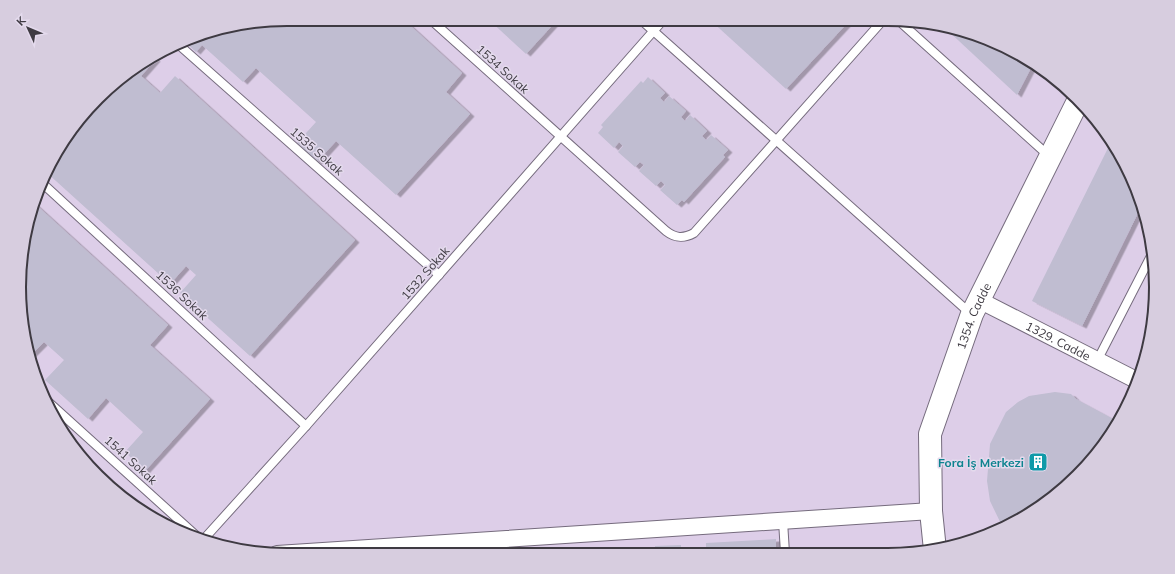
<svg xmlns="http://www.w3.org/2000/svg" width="1175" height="574" viewBox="0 0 1175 574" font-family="Mulish,sans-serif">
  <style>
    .built { fill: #ddcee8 }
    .building { fill: #c0bdd1; filter: url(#shadow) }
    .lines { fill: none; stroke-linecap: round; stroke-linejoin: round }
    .lane-casing { stroke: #756b7d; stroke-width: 10 }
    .street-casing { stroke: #756b7d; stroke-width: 18 }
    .secondary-casing { stroke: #756b7d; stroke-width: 24 }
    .lane { stroke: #fff; stroke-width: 8 }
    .street { stroke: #fff; stroke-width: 16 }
    .secondary { stroke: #fff; stroke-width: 22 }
    .labels { text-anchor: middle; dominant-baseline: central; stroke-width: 3; stroke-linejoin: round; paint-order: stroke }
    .street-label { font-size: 12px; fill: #3e3a42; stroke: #e4daed }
    .culture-label { font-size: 12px; font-weight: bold; fill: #0d838f; stroke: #e4daed; text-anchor: end }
    .rim { fill: none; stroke: #3e3a42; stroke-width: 2 }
  </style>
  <defs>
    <filter id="shadow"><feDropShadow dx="4.5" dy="2.5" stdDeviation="0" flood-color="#0004"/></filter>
  </defs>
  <rect width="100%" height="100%" fill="#e4daed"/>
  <polygon class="built" points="287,19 888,19 941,24 991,39 1037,64 1078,98 1111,138 1136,185 1151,235 1156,287 1151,340 1136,390 1101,450 1051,499 991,535 923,553 287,555 234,550 184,535 138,510 98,477 47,406 21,322 24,234 39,184 64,138 124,75 201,33"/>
  <g class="building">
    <polygon points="287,19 403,19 462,73 446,92 470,114 396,195 336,141 317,162 297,143 316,122 256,68 243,82 202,45 196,52 185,42 201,33"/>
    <polygon points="488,19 558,19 526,54"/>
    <polygon points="709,19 851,19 786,89"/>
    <polygon points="947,26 991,39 1034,62 1017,95 945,28"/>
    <polygon points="155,58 156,59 141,76 160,93 175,76 355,240 250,356 180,293 196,275 186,266 170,284 46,172 64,138 124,75"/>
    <polygon points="648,77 665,93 660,98 664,102 669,96 686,111 681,117 685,121 690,115 707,131 702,136 706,140 711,135 728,150 723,155 725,157 684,202 682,200 677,205 660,190 665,185 661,181 656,186 639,171 644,165 640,162 635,167 618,152 623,146 619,142 614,148 598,133 603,127 601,125 641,81 643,83"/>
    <polygon points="1112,140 1136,185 1142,205 1082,326 1032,301"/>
    <polygon points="34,203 168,325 150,345 210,399 145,471 125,452 143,432 106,398 88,419 45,380 64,360 44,342 31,355 21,322 24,234"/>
    <polygon points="1055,392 1071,394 1076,399 1117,421 1101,450 1051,499 1003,528 990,501 987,481 990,444 1006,412 1018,402 1029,396"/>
    <polygon points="776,539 776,553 706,553 706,543"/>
    <polygon points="681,545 681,554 655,554 655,546"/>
    <polygon points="629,548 629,554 559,554 559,553"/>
  </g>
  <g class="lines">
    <defs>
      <g id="lane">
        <path d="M430 19 666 231C675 238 683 239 694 233L884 19"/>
        <polyline points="640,19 971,314"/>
        <polyline points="898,20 1049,156"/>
        <polyline points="179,45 439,275"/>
        <polyline points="41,182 306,426"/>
        <polyline points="1098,359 1153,252"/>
        <polyline points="44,398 201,540"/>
        <polyline points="783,521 785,553"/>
        <polyline points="203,540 306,426 664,19"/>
      </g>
      <g id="street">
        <path id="s1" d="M979 300 1138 381"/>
        <polyline points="277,554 931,511"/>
      </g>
      <g id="secondary">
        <path id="s2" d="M935 550 931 511 930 434 972 314 1079 99"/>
      </g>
    </defs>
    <use href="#lane" class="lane-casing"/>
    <use href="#street" class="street-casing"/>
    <use href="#secondary" class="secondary-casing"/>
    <use href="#lane" class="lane"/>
    <use href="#street" class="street"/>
    <use href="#secondary" class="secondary"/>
  </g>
  <defs>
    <symbol id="building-square" viewBox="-11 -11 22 22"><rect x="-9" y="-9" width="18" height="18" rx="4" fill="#0f9aa8" stroke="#e4daed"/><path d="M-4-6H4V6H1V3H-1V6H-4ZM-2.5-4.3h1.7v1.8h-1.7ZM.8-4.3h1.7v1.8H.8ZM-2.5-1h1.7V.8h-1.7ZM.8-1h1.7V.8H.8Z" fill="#fff"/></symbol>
  </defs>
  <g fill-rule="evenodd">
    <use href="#building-square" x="1027" y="451" width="22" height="22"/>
  </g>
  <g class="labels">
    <g class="street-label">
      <text transform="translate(503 69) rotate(42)">1534 Sokak</text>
      <text transform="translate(317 151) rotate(41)">1535 Sokak</text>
      <text transform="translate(425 273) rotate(-49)">1532 Sokak</text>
      <text transform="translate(182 295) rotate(43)">1536 Sokak</text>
      <text stroke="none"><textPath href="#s2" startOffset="242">1354. Cadde</textPath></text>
      <text stroke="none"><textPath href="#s1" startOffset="89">1329. Cadde</textPath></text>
      <text transform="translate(131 460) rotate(42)">1541 Sokak</text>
    </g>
    <g class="culture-label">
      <text x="1024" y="462">Fora İş Merkezi</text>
    </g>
  </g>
  <path d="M0 0H1175V574H0ZM287 26H888A261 261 0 0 1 1149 287V287A261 261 0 0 1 888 548H287A261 261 0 0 1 26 287V287A261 261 0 0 1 287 26Z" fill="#d7cddf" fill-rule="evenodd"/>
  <path class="rim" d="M287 26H888A261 261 0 0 1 1149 287V287A261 261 0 0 1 888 548H287A261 261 0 0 1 26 287V287A261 261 0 0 1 287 26Z"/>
  <g transform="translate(28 28) rotate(314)" stroke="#e4daed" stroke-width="3" paint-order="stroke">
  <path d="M0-3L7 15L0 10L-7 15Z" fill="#3e3a42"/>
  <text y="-6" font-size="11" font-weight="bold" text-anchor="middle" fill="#3e3a42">K</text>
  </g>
</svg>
